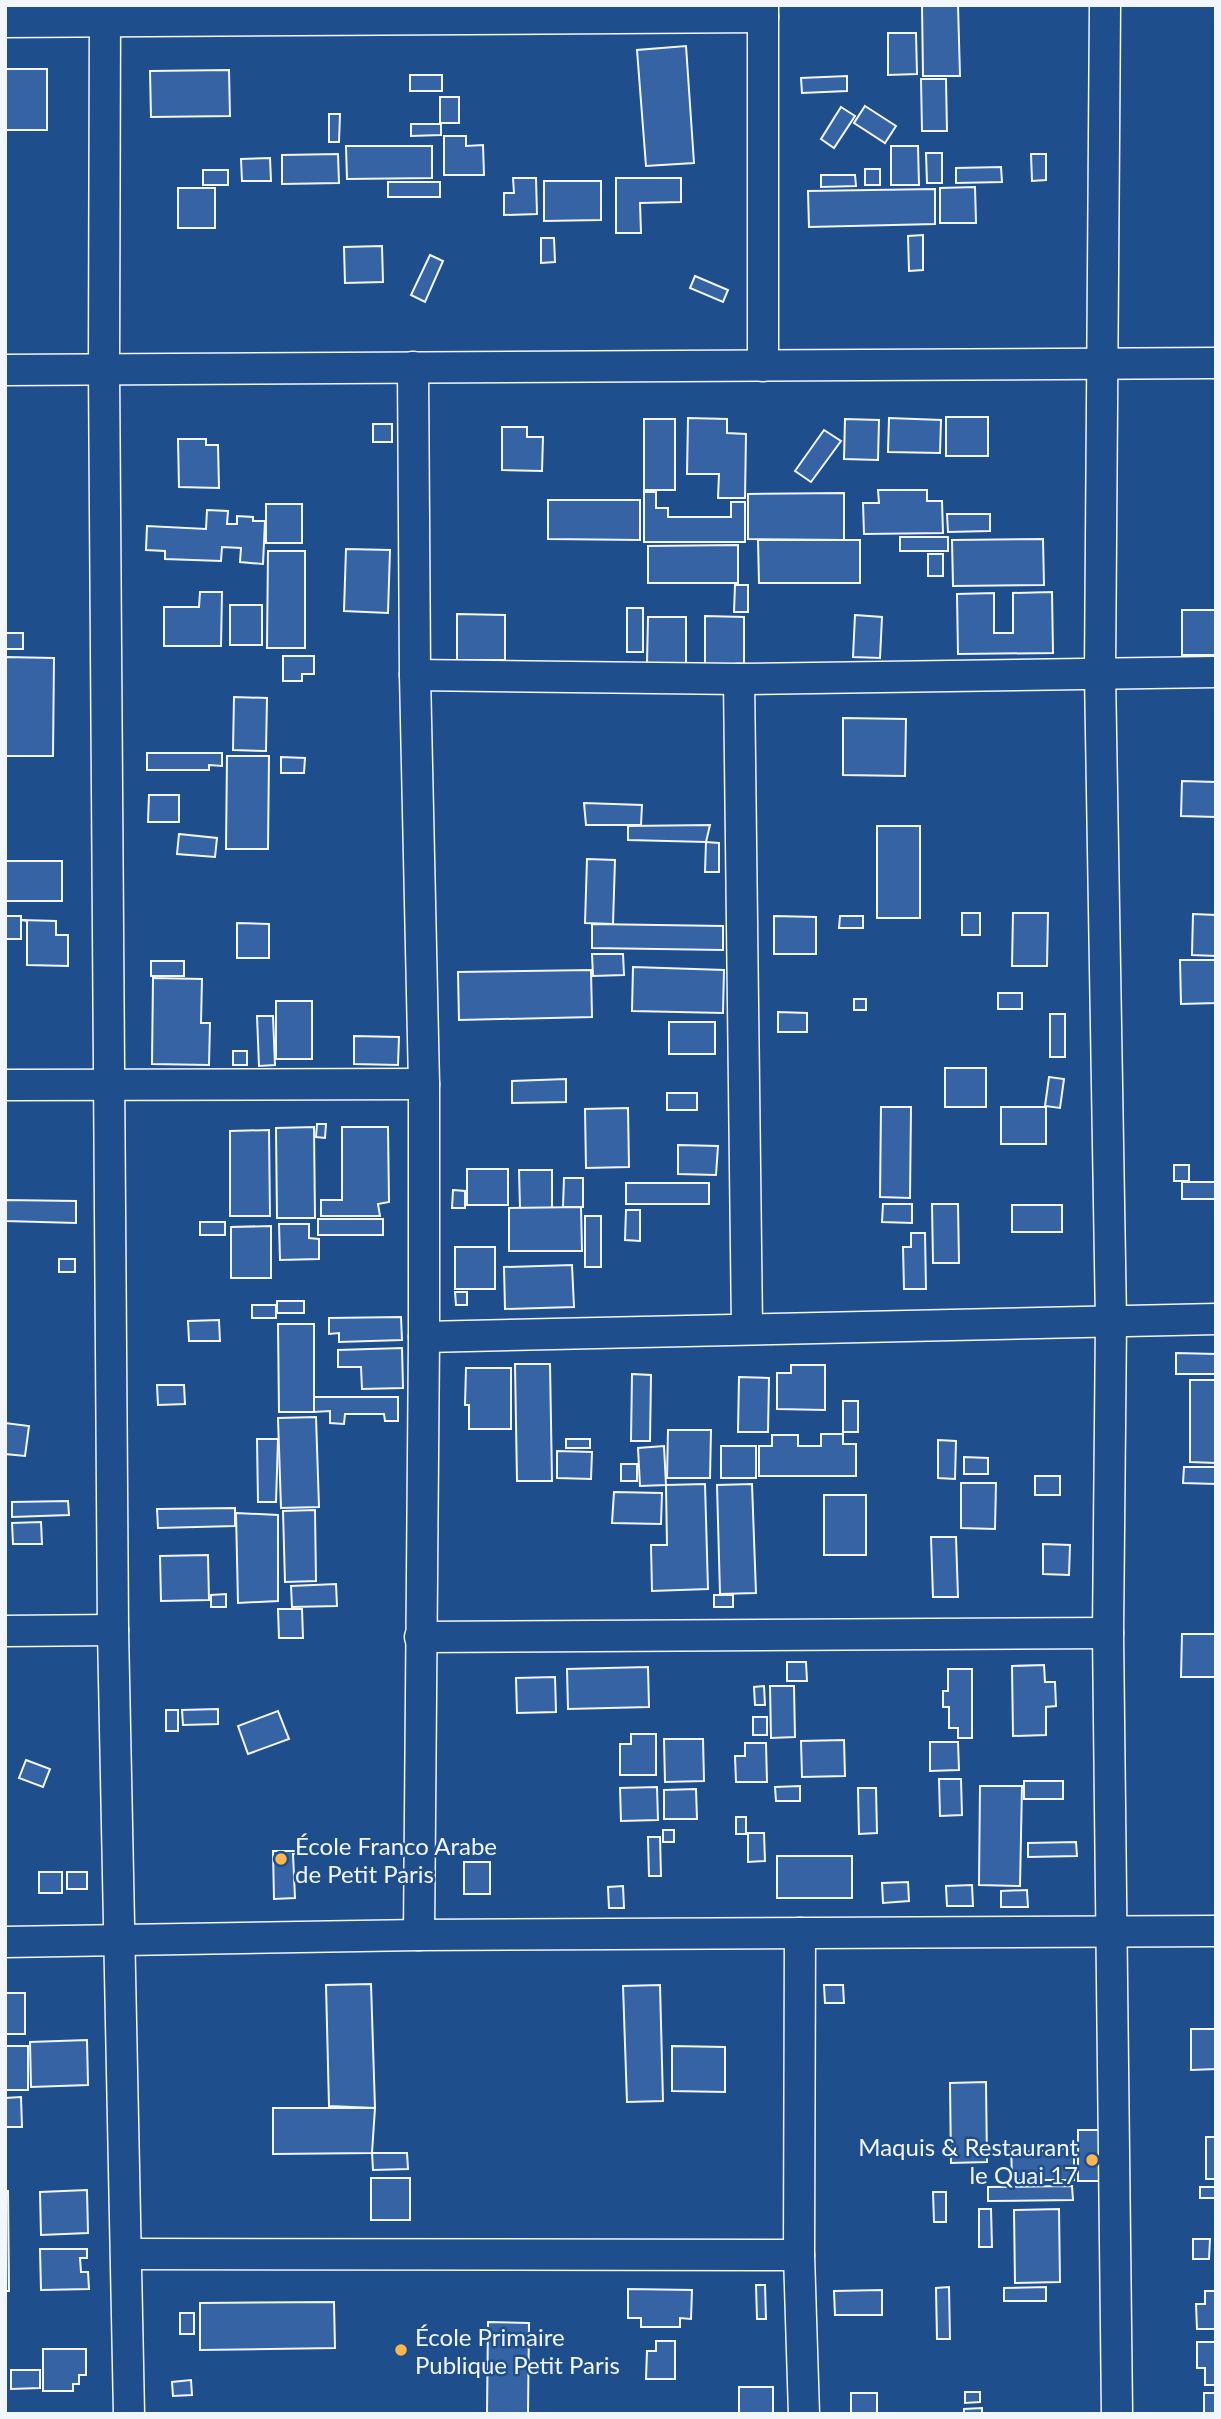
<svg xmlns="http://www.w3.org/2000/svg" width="1221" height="2419" viewBox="0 0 1221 2419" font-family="Lato,sans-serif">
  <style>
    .building { fill: #3563a3; stroke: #f2f6ff; stroke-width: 2 }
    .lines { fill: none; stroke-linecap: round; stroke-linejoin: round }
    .minor-casing { stroke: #f2f6ff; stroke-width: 33 }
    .minor { stroke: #1f4e8c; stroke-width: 30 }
    .poi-dot { fill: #ffb74d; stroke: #1f4e8c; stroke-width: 2.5 }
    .labels { text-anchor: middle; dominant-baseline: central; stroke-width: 5; stroke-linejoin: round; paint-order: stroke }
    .poi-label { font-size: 24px; fill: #f2f6ff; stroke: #1f4e8c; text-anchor: start }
  </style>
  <rect width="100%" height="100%" fill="#1f4e8c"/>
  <g class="building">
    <polygon points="922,5 958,5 960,76 923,76"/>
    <polygon points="888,33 916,33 917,74 888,75"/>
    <polygon points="686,46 694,163 646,166 637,50"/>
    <rect x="6" y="69" width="41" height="61"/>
    <polygon points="229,70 230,116 151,117 150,71"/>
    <rect x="410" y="75" width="32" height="16"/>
    <polygon points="847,76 847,91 802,93 801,78"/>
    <polygon points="921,79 946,79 947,131 922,131"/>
    <rect x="440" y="97" width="19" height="26"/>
    <polygon points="865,106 896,126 885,143 854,123"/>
    <polygon points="841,107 855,116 834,148 821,139"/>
    <polygon points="329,114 340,114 339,142 329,142"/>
    <polygon points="411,124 441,124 441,135 411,136"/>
    <polygon points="444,136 466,136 466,146 483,145 484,175 444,175"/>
    <polygon points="346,146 432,146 432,178 347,179"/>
    <polygon points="891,146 918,146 919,185 891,185"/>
    <polygon points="926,153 942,153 942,183 927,183"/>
    <polygon points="338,154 339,183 282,184 282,155"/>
    <polygon points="1031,154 1046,154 1046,180 1032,181"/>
    <polygon points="270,158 271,181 242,181 241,159"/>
    <polygon points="1001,167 1002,182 956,183 956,168"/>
    <rect x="865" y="169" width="15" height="16"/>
    <rect x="203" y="170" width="25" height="15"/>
    <polygon points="821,175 855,175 856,186 821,187"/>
    <polygon points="513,178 536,178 537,214 504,215 504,193 514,193"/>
    <polygon points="616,178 681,178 681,202 640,203 641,233 616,233"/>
    <polygon points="544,181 601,181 601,220 544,221"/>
    <rect x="388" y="182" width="52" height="15"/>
    <polygon points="975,187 976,223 940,223 940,188"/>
    <rect x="178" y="188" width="37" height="40"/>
    <polygon points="935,189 935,224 809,227 808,191"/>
    <polygon points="923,235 923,270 909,271 908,236"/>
    <polygon points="541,238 554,238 555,262 541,263"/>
    <polygon points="382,246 383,282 345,283 344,247"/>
    <polygon points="430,255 443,261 425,302 411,295"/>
    <polygon points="695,276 728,290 723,302 690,288"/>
    <rect x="946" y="417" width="42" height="39"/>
    <polygon points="688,418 727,419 727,433 746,434 745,498 718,498 719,474 687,474"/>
    <polygon points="889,418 941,420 940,453 888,452"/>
    <rect x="644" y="419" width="31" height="71"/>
    <polygon points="845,419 879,420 878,460 844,459"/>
    <rect x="373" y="424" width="19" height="18"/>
    <polygon points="502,427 527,427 527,437 543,437 542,471 502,470"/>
    <polygon points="824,430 841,441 811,482 795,471"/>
    <polygon points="178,439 206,439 206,445 218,445 219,488 179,487"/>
    <polygon points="878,490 927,490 927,501 942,501 943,533 864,534 863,503 879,503"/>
    <polygon points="644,492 656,492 656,508 668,508 668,517 731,517 731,502 745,502 745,542 644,542"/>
    <polygon points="844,493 844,540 748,539 748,494"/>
    <polygon points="548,500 640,500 640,540 548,539"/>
    <rect x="266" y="504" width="36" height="39"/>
    <polygon points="207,510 228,511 227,524 237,524 237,516 253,517 253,521 265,521 263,564 240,562 241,548 222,547 221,561 165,559 165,551 146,550 147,526 206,529"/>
    <polygon points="947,514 990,514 990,531 948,532"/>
    <rect x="900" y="537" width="48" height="14"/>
    <polygon points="1043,539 1044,585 953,586 952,540"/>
    <polygon points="758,540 860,540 860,583 759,583"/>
    <polygon points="738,545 738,583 648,583 648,546"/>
    <polygon points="346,549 390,550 388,613 344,611"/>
    <polygon points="268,551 305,551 305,648 267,648"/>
    <rect x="928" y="554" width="15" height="22"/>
    <polygon points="735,585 748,585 748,612 734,612"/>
    <polygon points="200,592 222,592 221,646 164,646 164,607 199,607"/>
    <polygon points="1052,592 1053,653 958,654 957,594 994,593 994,633 1013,633 1013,593"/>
    <rect x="230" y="605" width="32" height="40"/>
    <rect x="627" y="608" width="16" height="44"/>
    <rect x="1182" y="610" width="34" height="45"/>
    <polygon points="457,614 505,615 505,660 457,660"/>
    <polygon points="855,615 882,617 880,658 853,657"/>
    <polygon points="705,616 744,617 744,664 705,664"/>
    <polygon points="648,617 686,617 686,663 647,663"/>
    <rect x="5" y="633" width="18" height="16"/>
    <polygon points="283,656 314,656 314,674 302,674 302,681 283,681"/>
    <polygon points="5,657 54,658 53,756 5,756"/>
    <polygon points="234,697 267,698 266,751 233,750"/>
    <polygon points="843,718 906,719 905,776 843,775"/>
    <polygon points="147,753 222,753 222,766 209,765 209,770 147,770"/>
    <polygon points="227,756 269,756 268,849 226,849"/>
    <polygon points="281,757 305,758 304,773 281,773"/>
    <polygon points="1182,781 1216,782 1216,817 1181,816"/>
    <polygon points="149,795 179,795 179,822 148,822"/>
    <polygon points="584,803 642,805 641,825 586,825"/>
    <polygon points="710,825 706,842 628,840 628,826"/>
    <rect x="877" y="826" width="43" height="92"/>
    <polygon points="179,834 217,838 215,857 177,854"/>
    <polygon points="706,842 719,843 719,872 705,872"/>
    <polygon points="587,859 615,860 613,924 585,923"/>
    <rect x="5" y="861" width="57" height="40"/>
    <rect x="962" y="913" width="18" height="22"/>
    <polygon points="1013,913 1048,913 1047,966 1012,966"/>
    <polygon points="1193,914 1216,915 1216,956 1192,955"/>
    <rect x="5" y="916" width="16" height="23"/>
    <polygon points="774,916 816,917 816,954 774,954"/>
    <polygon points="840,916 863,916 863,928 839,928"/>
    <polygon points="21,920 56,921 56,935 68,935 68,966 27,965 27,921"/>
    <polygon points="237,923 269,924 269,958 237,958"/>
    <polygon points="592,924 723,926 723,950 592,948"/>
    <polygon points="592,954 623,954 624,975 593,976"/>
    <polygon points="1180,960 1216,960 1216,1003 1181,1004"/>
    <rect x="151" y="961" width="33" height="15"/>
    <polygon points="633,967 724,970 723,1013 632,1011"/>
    <polygon points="591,970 592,1017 459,1020 458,972"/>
    <polygon points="153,978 202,979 201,1023 210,1023 209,1065 152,1064"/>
    <rect x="998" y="993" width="24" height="16"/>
    <rect x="854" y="999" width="12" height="11"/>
    <rect x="276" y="1001" width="36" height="58"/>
    <polygon points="778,1012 807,1013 807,1032 778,1032"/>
    <rect x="1050" y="1014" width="15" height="43"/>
    <polygon points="257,1016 273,1016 275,1065 259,1066"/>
    <rect x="669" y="1022" width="46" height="32"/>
    <polygon points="354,1036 399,1037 398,1065 354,1064"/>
    <rect x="233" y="1051" width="14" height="14"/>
    <rect x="945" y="1068" width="41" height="39"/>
    <polygon points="1049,1077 1064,1079 1060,1108 1045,1106"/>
    <polygon points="566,1079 566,1102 512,1103 512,1081"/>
    <rect x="667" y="1093" width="30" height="17"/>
    <polygon points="881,1107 911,1107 910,1198 880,1197"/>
    <rect x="1001" y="1107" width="45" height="37"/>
    <polygon points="628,1108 629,1167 586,1168 585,1109"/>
    <polygon points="317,1124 326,1124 325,1138 316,1137"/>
    <polygon points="314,1127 315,1218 277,1218 276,1128"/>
    <polygon points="342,1127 388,1127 389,1202 378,1204 380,1216 321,1216 321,1200 342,1200"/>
    <polygon points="269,1130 270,1216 230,1216 230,1131"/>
    <polygon points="678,1145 718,1146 716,1175 678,1174"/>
    <rect x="1174" y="1165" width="15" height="16"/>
    <rect x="467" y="1169" width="41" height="36"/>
    <polygon points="519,1170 552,1170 552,1208 520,1208"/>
    <polygon points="564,1178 583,1178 583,1207 563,1207"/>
    <rect x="1182" y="1182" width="34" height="17"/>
    <rect x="626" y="1183" width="83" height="21"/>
    <polygon points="453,1190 465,1191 465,1208 452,1208"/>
    <polygon points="5,1200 76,1201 76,1223 5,1221"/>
    <polygon points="883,1204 912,1204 912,1223 882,1222"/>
    <polygon points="932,1204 958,1204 959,1263 933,1263"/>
    <rect x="1012" y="1205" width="50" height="27"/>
    <polygon points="581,1207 582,1251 509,1251 509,1208"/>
    <polygon points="626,1210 640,1210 640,1241 625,1240"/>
    <rect x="585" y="1216" width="16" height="51"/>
    <rect x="318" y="1219" width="65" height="16"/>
    <rect x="200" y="1222" width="25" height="13"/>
    <polygon points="279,1224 309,1224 309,1238 319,1239 319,1259 280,1260"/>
    <polygon points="271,1226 271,1278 231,1278 231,1227"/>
    <polygon points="911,1233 925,1233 926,1289 904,1289 903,1247 911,1247"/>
    <rect x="455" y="1247" width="40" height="42"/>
    <rect x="59" y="1259" width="16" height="13"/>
    <polygon points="572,1265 574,1307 505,1309 504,1267"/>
    <polygon points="455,1292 467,1292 467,1305 456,1305"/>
    <rect x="277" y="1301" width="27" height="12"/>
    <rect x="252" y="1305" width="24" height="13"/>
    <polygon points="401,1317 402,1340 339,1342 339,1333 329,1334 329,1318"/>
    <polygon points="219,1320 220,1341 189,1341 188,1321"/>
    <polygon points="278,1324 314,1324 314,1412 279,1412"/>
    <polygon points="402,1348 403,1388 362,1389 361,1367 338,1367 338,1350"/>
    <polygon points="1176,1353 1216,1354 1216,1374 1176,1374"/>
    <polygon points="515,1364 550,1364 552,1481 517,1481"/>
    <polygon points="791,1365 825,1365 825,1410 777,1409 777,1373 791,1373"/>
    <polygon points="466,1368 511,1368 511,1429 469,1429 469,1405 465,1405"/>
    <polygon points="632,1374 651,1375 650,1441 631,1441"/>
    <polygon points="739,1377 769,1378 768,1432 738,1432"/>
    <polygon points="1190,1380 1216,1380 1216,1463 1190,1462"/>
    <polygon points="157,1385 184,1385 185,1404 158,1405"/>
    <polygon points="314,1397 398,1397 398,1421 385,1421 384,1414 345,1414 344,1424 330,1423 330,1411 314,1412"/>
    <rect x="843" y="1401" width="15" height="31"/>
    <polygon points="316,1417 319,1507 281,1508 278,1418"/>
    <polygon points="5,1423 29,1426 25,1456 5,1454"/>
    <polygon points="668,1430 711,1430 710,1478 667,1478"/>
    <polygon points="821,1434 843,1434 843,1444 856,1444 856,1476 759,1476 759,1446 772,1446 772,1435 798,1435 798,1446 821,1446"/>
    <polygon points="257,1439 278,1439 276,1502 258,1502"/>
    <rect x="566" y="1439" width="24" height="9"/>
    <polygon points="938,1440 956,1441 955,1479 938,1478"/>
    <polygon points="664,1446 666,1485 640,1486 638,1448"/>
    <rect x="721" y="1446" width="35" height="32"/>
    <polygon points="557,1451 592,1452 591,1479 557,1478"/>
    <polygon points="964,1457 988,1458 988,1474 964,1474"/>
    <rect x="621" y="1464" width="16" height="17"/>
    <polygon points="1184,1467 1216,1467 1216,1484 1183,1483"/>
    <rect x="1035" y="1476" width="25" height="19"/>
    <polygon points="961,1483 996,1483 995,1529 961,1528"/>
    <polygon points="705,1484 708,1589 652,1591 651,1545 667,1545 666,1485"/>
    <polygon points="752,1484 756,1593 720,1594 717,1485"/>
    <polygon points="614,1492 662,1493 661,1524 612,1523"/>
    <rect x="824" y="1495" width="42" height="60"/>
    <polygon points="68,1501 69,1515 12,1517 12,1502"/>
    <polygon points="235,1508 235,1526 158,1528 157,1509"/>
    <polygon points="315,1510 316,1581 285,1582 283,1511"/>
    <polygon points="236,1513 278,1515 278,1601 238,1603"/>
    <polygon points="41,1522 42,1544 13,1544 12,1523"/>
    <polygon points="931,1537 956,1537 958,1597 933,1597"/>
    <polygon points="1043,1544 1070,1545 1069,1575 1043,1574"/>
    <polygon points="208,1555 209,1600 161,1601 160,1556"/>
    <polygon points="336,1584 337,1606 292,1607 291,1586"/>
    <polygon points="226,1594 226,1607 211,1607 211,1595"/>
    <rect x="714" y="1595" width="19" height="12"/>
    <polygon points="278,1609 302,1609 303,1638 279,1638"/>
    <polygon points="1182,1634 1216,1634 1216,1677 1181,1677"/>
    <polygon points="787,1662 806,1662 807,1681 787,1681"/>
    <polygon points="1044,1665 1045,1682 1055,1682 1056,1706 1046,1707 1046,1735 1013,1736 1012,1666"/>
    <polygon points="648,1667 649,1707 568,1709 567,1669"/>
    <polygon points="948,1669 972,1669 972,1738 958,1738 958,1728 949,1728 949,1707 943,1707 943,1691 948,1691"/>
    <polygon points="555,1677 556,1712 517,1713 516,1678"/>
    <polygon points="764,1686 765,1705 755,1705 754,1687"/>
    <polygon points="770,1686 794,1686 795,1737 771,1738"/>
    <polygon points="218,1709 218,1724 183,1725 182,1710"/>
    <rect x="166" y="1710" width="12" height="21"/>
    <polygon points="278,1711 289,1739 248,1754 238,1726"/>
    <rect x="753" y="1717" width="14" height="18"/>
    <polygon points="631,1734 656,1734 656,1775 620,1775 620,1744 631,1744"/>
    <polygon points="664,1739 703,1739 704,1781 665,1782"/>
    <polygon points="844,1740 845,1776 802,1777 801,1741"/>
    <polygon points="930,1742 958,1742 959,1770 930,1771"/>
    <polygon points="745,1743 766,1743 767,1782 736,1782 735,1756 745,1756"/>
    <polygon points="26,1760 50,1769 43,1787 19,1778"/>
    <polygon points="939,1779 961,1779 962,1815 940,1816"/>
    <rect x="1024" y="1781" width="39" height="18"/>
    <polygon points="800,1786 800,1801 776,1801 775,1787"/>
    <polygon points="980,1786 1022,1786 1020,1886 979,1885"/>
    <polygon points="657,1787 658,1820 621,1821 620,1788"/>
    <polygon points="858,1788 876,1788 877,1833 859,1834"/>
    <polygon points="696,1789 697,1819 664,1819 664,1790"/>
    <rect x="736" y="1817" width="10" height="17"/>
    <rect x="663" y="1830" width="11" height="12"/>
    <polygon points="748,1833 764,1833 765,1861 748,1862"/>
    <polygon points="648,1837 660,1837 661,1876 649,1876"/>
    <polygon points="1076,1842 1077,1856 1028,1857 1028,1843"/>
    <polygon points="273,1851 296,1851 297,1854 293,1854 295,1898 274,1899"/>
    <rect x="777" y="1856" width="75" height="42"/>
    <rect x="464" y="1862" width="26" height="32"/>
    <rect x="39" y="1872" width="23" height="21"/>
    <rect x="67" y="1872" width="20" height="17"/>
    <polygon points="908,1882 909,1901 883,1903 882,1883"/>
    <polygon points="972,1885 973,1906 947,1906 946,1886"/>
    <polygon points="623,1886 624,1908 609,1908 608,1887"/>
    <polygon points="1027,1890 1028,1907 1001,1907 1001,1891"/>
    <polygon points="371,1984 375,2108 329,2106 326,1985"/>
    <polygon points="660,1985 663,2101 627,2102 623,1986"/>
    <polygon points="824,1985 843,1985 844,2003 825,2003"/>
    <rect x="5" y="1993" width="20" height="41"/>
    <polygon points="1191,2029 1215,2029 1216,2069 1191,2070"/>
    <polygon points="87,2040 88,2085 31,2087 30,2042"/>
    <rect x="5" y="2046" width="23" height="44"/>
    <polygon points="672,2046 725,2047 725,2092 672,2091"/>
    <polygon points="986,2082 987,2162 951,2163 950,2083"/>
    <polygon points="21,2097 22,2127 5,2127 5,2098"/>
    <polygon points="273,2108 375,2108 372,2153 273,2154"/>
    <polygon points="1078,2130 1099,2130 1100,2181 1078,2181"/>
    <rect x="1206" y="2137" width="10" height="42"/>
    <polygon points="1011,2145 1024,2145 1024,2151 1046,2151 1046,2145 1063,2145 1063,2149 1074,2149 1074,2180 1012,2180"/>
    <polygon points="372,2153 407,2153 408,2169 373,2170"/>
    <rect x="371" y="2178" width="39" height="42"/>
    <polygon points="1072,2186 1073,2200 988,2201 988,2187"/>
    <rect x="1200" y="2187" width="16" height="11"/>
    <polygon points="87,2190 88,2233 41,2235 40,2192"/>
    <polygon points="5,2191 8,2191 9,2291 5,2291"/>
    <polygon points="933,2192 946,2192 946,2222 934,2222"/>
    <polygon points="979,2209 991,2209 992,2247 979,2247"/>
    <polygon points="1059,2209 1060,2282 1015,2283 1014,2210"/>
    <polygon points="1193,2239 1210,2239 1209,2259 1193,2259"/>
    <polygon points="40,2249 87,2249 87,2258 80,2258 81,2272 88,2272 89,2289 41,2290"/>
    <polygon points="756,2285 765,2285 766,2319 757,2319"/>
    <polygon points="949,2287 950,2339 937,2339 936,2288"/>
    <polygon points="1046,2287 1046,2301 1004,2301 1004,2288"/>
    <polygon points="628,2289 692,2290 691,2319 680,2318 680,2327 641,2327 641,2318 628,2318"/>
    <polygon points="882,2290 882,2315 835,2315 834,2291"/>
    <polygon points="1205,2291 1216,2291 1216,2329 1197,2329 1196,2304 1205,2304"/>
    <polygon points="334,2302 335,2348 200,2350 200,2303"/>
    <rect x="180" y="2313" width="14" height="21"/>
    <polygon points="488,2322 529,2323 528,2414 487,2414"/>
    <polygon points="656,2341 675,2341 675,2379 646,2379 647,2351 656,2351"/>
    <polygon points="1197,2342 1216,2342 1216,2385 1205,2385 1205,2368 1197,2368"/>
    <polygon points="43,2349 86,2349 86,2375 79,2375 79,2384 73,2384 73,2391 43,2391"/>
    <polygon points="11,2370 40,2370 40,2388 11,2389"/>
    <polygon points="191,2380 192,2395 173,2396 172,2382"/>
    <rect x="739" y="2387" width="34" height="27"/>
    <polygon points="965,2392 980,2392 980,2402 965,2403"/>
    <rect x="851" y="2393" width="26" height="21"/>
    <rect x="1204" y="2393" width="12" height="21"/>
    <polygon points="982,2408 982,2414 964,2414 964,2409"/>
  </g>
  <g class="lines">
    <defs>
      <g id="minor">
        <polyline points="105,5 104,369 113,1630 129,2414"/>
        <polyline points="763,5 763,366"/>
        <polyline points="1105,5 1100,673 1111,1321 1108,1633 1117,2414"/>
        <polyline points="5,22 763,17"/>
        <polyline points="413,367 415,675 424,1084 424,1337 419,1935"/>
        <polyline points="5,370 1216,363"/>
        <polyline points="415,675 739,679 1216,672"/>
        <polyline points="739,679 747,1329"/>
        <polyline points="5,1085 424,1084"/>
        <polyline points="424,1337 1216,1319"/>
        <polyline points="5,1631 113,1630"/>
        <polyline points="420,1637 1108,1633"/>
        <polyline points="800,1933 799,2255 804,2414"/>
        <polyline points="5,1942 419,1935 1216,1931"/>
        <polyline points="128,2254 799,2255"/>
      </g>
    </defs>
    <use href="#minor" class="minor-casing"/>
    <use href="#minor" class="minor"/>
  </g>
  <g class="poi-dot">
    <circle cx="281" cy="1859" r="7"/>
    <circle cx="1092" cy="2160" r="7"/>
    <circle cx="401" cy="2350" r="7"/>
  </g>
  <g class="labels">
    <g class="poi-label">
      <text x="295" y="1845">École Franco Arabe<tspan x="295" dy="28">de Petit Paris</tspan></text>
      <text x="1078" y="2146" text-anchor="end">Maquis &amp; Restaurant<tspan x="1078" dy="28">le Quai 17</tspan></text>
      <text x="415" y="2336">École Primaire<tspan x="415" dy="28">Publique Petit Paris</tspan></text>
    </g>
  </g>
  <rect width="1221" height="2419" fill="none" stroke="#f2f6ff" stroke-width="14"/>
</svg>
